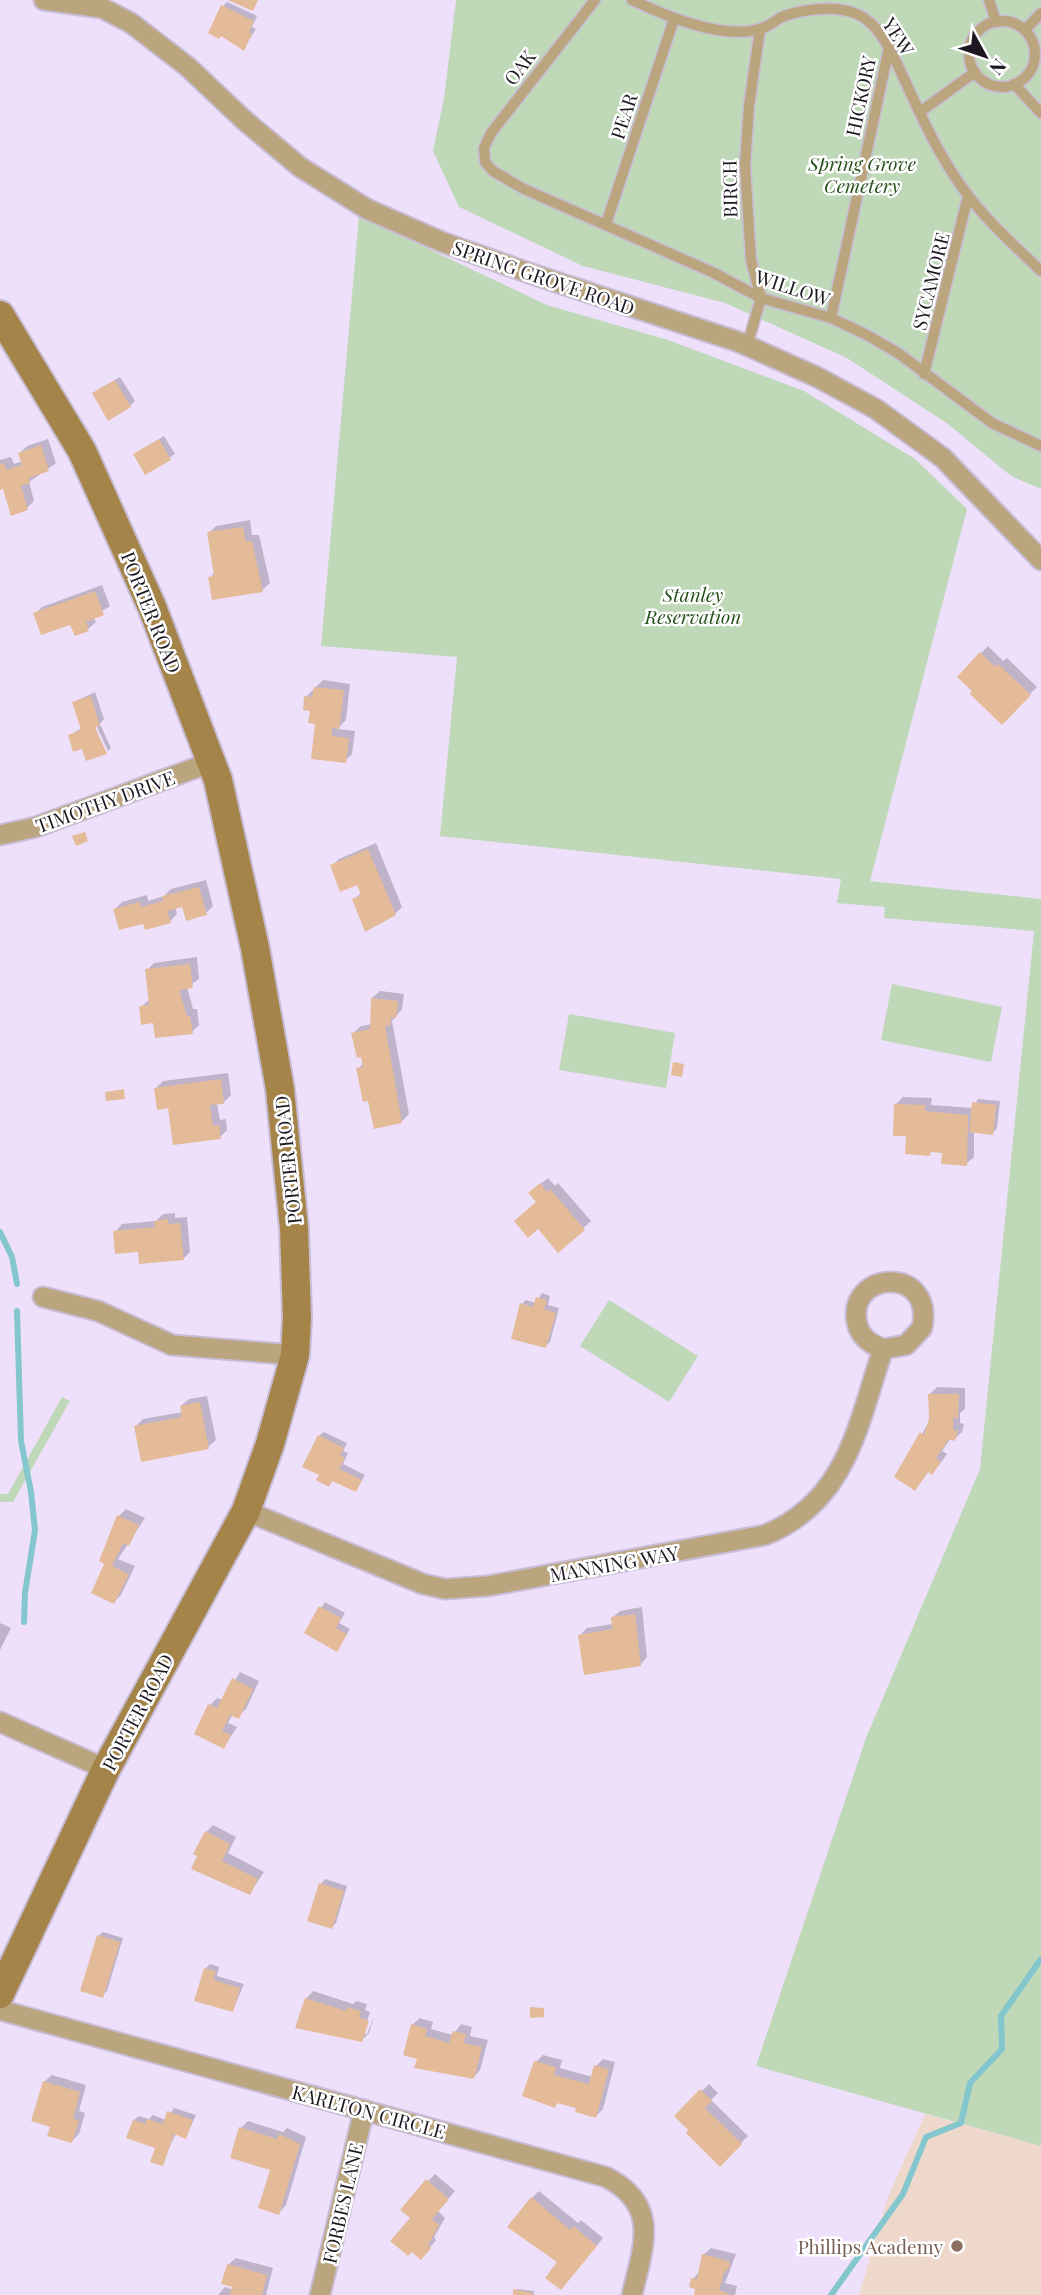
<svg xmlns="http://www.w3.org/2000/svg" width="1041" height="2295" font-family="'Playfair Display',serif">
<rect width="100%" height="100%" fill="#eee0fb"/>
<polygon fill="#eed8cb" points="925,2114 1041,2146 1041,2295 859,2295 888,2197"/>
<g fill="#bed8b8">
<polygon points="456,0 1041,0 1041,489 1011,476 948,424 847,358 725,303 583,266 459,207 433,151 444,98"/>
<polygon points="359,216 547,305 668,340 804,391 915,459 967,509 870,881 1041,899 1041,2146 756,2066 866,1738 980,1469 1034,931 884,918 885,907 837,903 841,879 440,836 457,657 321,646"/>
<polygon points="892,984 1002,1007 991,1062 881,1040"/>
<polygon points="569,1014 675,1033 666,1088 559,1070"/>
<polygon points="609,1300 698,1356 669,1402 580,1346"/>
<polygon points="62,1397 70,1401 13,1502 0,1502 0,1494 8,1494"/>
</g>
<g fill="#0003">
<polygon points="227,2 257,16 252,27 256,29 244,48 231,42 223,6"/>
<polygon points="120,377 135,401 130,406 99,389"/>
<polygon points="164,436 175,454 146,473 135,454"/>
<polygon points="48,439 56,463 29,482 34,501 27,508 4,487 0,488 0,460 11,457 14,464 23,461 20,453 27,446"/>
<polygon points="250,520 252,535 259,535 270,583 262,590 210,578 215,572 209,533 216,526"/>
<polygon points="102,585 110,606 93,617 96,622 88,629 35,614 42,607"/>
<polygon points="988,646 1003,661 1007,658 1037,687 1002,722 959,677"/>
<polygon points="323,680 350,684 346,720 337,729 355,731 352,754 345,761 317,723 306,697"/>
<polygon points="95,692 104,719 100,724 111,748 108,751 93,718 83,747 70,735 82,728 74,702"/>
<polygon points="376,843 402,907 395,914 354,900 362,892 358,883 332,866 339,859"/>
<polygon points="206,880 213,906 206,913 184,905 175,907 177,914 170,921 144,921 115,909 122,902 147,895 148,901 164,896 171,889"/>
<polygon points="197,957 199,979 187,987 193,1009 197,1009 199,1025 192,1032 154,1021 141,1007 150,999 147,970 154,963"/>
<polygon points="380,991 404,994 402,1009 392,1021 409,1114 401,1122 369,1099 358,1069 364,1062 353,1033 361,1026 372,1024 372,998"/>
<polygon points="228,1073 231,1095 224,1102 217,1103 220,1120 226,1119 227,1130 220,1137 169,1106 156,1088 163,1081"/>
<polygon points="903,1097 932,1098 931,1105 973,1108 978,1099 1000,1101 997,1128 993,1133 974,1131 974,1157 966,1164 944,1152 933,1151 929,1154 908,1135 896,1104"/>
<polygon points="548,1178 555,1186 558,1183 591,1221 559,1250 538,1201 538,1186"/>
<polygon points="175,1213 175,1218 187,1217 190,1252 183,1259 139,1250 115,1232 122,1224 156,1221 163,1214"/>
<polygon points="542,1293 550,1296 548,1305 559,1308 550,1342 545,1346 522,1304 526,1300 536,1303"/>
<polygon points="937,1387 965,1388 965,1409 960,1413 960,1423 964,1424 962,1432 954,1439 951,1438 942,1451 947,1454 939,1465 932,1472 929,1471 915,1488 922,1434 930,1419 930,1394"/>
<polygon points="207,1396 216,1440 208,1447 136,1426 143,1419 183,1412 181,1406 189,1399"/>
<polygon points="324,1432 347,1443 343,1451 348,1453 343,1464 365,1475 356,1490 334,1479 329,1485 321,1474 319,1436"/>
<polygon points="126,1509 145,1518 118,1559 135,1566 121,1595 114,1602 107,1563 119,1516"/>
<polygon points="325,1602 345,1613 339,1623 350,1629 337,1650 306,1632"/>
<polygon points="642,1607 647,1657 640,1665 580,1635 587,1628 613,1624 612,1618 620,1611"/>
<polygon points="0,1623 11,1628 0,1650"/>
<polygon points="240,1672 259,1681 246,1709 238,1716 233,1714 228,1723 237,1727 224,1747 196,1734 210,1705 217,1698 223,1700"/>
<polygon points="213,1825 236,1837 228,1853 264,1872 250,1893 215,1875 206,1832"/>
<polygon points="325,1879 347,1886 336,1923 332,1927 321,1884"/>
<polygon points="103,1932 123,1938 107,1991 102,1996 98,1936"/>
<polygon points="210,1964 219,1967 217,1976 244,1984 233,2010 205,1969"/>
<polygon points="313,1991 353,2004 356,2001 367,2004 365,2010 370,2012 363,2034 367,2034 375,2014 369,2033 362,2040 306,1999"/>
<polygon points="420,2018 433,2022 431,2029 453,2035 461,2024 472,2027 470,2036 488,2040 480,2070 473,2078 419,2057 412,2025"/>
<polygon points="543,2055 562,2060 560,2068 593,2077 596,2066 603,2059 615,2062 603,2109 596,2116 559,2102 555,2106 536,2062"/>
<polygon points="52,2075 86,2085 79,2111 85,2113 79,2134 72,2141 52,2126 44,2082"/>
<polygon points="709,2084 718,2093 711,2100 748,2136 720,2164 677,2116"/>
<polygon points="174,2108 196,2115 186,2137 176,2133 162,2164 157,2147 134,2120 139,2116 149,2119 153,2115 166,2120"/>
<polygon points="248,2121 283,2132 287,2128 306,2137 286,2205 279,2213 272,2168 241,2128"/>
<polygon points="435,2174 455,2191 438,2211 445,2218 434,2237 436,2240 428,2250 412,2250 412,2217 428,2181"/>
<polygon points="539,2191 578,2223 581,2220 603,2238 568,2281 532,2198"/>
<polygon points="711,2248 736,2254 725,2283 737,2286 735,2295 696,2295 697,2287 693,2279 700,2271 703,2255"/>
<polygon points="236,2258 273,2268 266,2295 218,2295 225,2287 233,2290 228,2265"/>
<polygon points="517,2289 534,2291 534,2295 514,2295"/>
</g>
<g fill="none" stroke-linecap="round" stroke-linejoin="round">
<g stroke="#84c6cd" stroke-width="6">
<polyline points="0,1232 12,1257 17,1284"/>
<polyline points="17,1311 21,1441 31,1492 35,1530 25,1593 24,1622"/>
<polyline points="831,2295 903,2194 926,2137 961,2123 970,2083 1002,2049 1001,2016 1041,1959"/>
</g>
</g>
<g fill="#e4bb98">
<polygon points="228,0 258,0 253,11"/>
<polygon points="221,5 254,21 249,32 252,34 244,51 221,36 219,39 208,33"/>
<polygon points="115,380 131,407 108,421 92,393"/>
<polygon points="159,439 171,460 145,475 133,454"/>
<polygon points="41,445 49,471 29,478 30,483 21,486 28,510 11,516 3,489 0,490 0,464 4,463 6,470 22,465 18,453"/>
<polygon points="243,527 246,542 252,541 263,592 212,600 208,577 214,576 207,532"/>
<polygon points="95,591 104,615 86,622 89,631 75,636 70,625 41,635 33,613"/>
<polygon points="980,652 995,667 998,664 1031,695 1002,725 970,694 972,691 957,677"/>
<polygon points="314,687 344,690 339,729 332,728 332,736 349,738 346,763 311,759 315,724 308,723 310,711 303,710 304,696 312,697"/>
<polygon points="91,696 100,726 95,727 107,754 86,761 82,749 73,752 68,735 81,730 72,702"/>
<polygon points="85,832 88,841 76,846 72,836"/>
<polygon points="368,849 396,915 365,932 352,899 361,895 357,885 340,892 330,865"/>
<polygon points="199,887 207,915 186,921 182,907 167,911 171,923 145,930 143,924 119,930 113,909 140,902 141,907 163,901 162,896"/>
<polygon points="190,964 193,988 179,990 187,1016 190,1016 193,1034 155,1038 153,1023 141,1025 139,1006 149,1005 145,969"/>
<polygon points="371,998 398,1001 396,1018 391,1017 390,1026 385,1025 402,1123 374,1129 368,1101 363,1102 356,1068 363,1067 361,1057 357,1058 351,1033 370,1029"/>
<polygon points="673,1062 684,1064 682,1077 671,1075"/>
<polygon points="221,1079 224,1104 210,1105 213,1126 219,1125 221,1139 173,1145 168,1108 157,1110 154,1088"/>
<polygon points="124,1089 125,1099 106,1101 105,1092"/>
<polygon points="972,1102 996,1105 993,1135 969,1132"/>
<polygon points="894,1104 925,1105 925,1111 968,1115 967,1166 941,1164 942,1153 930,1152 930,1156 905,1154 906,1136 893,1136"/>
<polygon points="540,1183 547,1192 550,1189 585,1230 558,1253 538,1229 528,1238 514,1221 536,1202 528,1193"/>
<polygon points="168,1219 168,1224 180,1223 184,1260 139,1264 138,1252 115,1254 113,1231 155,1227 154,1221"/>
<polygon points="536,1297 547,1300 544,1309 556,1313 546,1348 511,1339 520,1303 533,1307"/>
<polygon points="928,1394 959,1394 958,1418 953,1418 953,1430 958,1431 955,1441 949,1439 936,1458 941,1462 932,1475 928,1472 915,1491 894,1477 920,1432 924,1435 929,1419"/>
<polygon points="200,1402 209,1449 141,1462 134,1426 182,1417 180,1406"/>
<polygon points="318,1435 344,1448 340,1455 345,1458 339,1469 362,1480 356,1492 332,1481 329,1487 316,1480 319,1475 302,1467"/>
<polygon points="117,1515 139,1525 129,1546 123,1543 112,1566 129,1574 114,1604 91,1593 104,1564 99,1561"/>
<polygon points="319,1606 341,1618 336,1628 347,1634 337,1652 304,1633"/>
<polygon points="635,1614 641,1666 584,1675 578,1635 612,1629 611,1617"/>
<polygon points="232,1678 253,1689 239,1719 230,1715 222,1731 231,1735 224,1749 194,1734 208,1704 217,1708"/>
<polygon points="205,1831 230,1844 222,1861 258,1879 250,1895 191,1869 197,1856 193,1854"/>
<polygon points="319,1883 344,1891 332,1929 307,1921"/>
<polygon points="97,1935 120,1942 103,1998 80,1991"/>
<polygon points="204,1968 216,1971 213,1980 240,1988 233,2012 194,2001"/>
<polygon points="305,1998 346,2011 347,2007 361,2011 359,2017 369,2021 362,2042 295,2028"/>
<polygon points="530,2007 544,2008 544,2017 530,2018"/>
<polygon points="411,2024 427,2029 425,2036 449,2043 453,2031 466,2034 464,2043 482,2047 474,2079 414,2068 417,2059 403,2055"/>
<polygon points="534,2061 556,2067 554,2075 589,2084 594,2065 609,2069 596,2118 575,2112 576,2108 557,2103 555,2108 522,2096"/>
<polygon points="43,2081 80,2092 73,2119 79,2120 72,2143 47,2136 50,2127 31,2121"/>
<polygon points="700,2089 712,2101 705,2108 742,2144 720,2167 686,2133 688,2130 674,2116"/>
<polygon points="167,2111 193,2120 186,2139 174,2134 163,2166 150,2162 155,2148 126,2138 133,2120 145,2124 147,2119 163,2124"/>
<polygon points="239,2127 277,2139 279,2134 300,2144 279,2215 258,2208 270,2170 230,2158"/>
<polygon points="426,2179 449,2199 432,2219 439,2225 428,2245 431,2248 421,2260 412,2252 408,2256 390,2241 410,2218 400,2210"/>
<polygon points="531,2197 570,2230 573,2226 597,2246 561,2290 545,2278 557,2262 507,2227"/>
<polygon points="702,2254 729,2261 730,2267 724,2272 719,2290 731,2295 694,2295 695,2289 689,2287 691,2278 697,2279"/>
<polygon points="227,2264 267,2275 262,2295 230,2295 232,2287 221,2284"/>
<polygon points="513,2289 533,2293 533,2295 513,2295"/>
</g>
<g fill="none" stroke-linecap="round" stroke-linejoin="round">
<g stroke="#c8bcd4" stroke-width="13">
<g id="lane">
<polyline points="595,0 491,133 484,148 485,162 493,171 524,189 712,272 761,298 831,318 865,334 898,353 992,423 1041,446"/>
<path d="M632,0c34,16 90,40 128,29 9,-2 16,-10 24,-13 20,-7 53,-11 73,-2 21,9 33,35 42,54 20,43 39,88 68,126 21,28 49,53 74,77"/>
<polyline points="989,0 996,22"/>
<circle cx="1002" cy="54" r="33"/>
<polyline points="1025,30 1041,13"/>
<polyline points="1014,84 1041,113"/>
<polyline points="920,112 975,72"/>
<polyline points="606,224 674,19"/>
<polyline points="831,318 889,48"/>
<polyline points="747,346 761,298 751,260 745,165 749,106 760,29"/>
<polyline points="924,374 968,196"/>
</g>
</g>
<g stroke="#c8bcd4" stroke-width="23">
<g id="street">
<polyline points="44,0 102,8 131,23 188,67 244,120 300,167 367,209 442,242 529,273 739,342 817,377 876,409 943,458 1041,560"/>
<polyline points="0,835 36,827 209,763"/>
<polyline points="43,1297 98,1311 172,1345 295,1355"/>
<path d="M246,1511l177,73 22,5 43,-3 277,-51c82,-33 93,-111 118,-186l23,-4 16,-17c13,-64 -76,-57 -65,-5 3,14 13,21 26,26"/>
<polyline points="0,1722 106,1769"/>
<path d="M0,2010l606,167c55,28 37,70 26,118"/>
<polyline points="320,2295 364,2110"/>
</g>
</g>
<g stroke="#c8bcd4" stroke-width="32">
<polyline id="secondary" points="0,315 82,451 152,607 218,780 255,948 280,1089 294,1228 297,1318 295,1355 270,1444 246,1511 106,1769 0,1994"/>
</g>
<use href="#lane" stroke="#baa57f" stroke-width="10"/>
<use href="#street" stroke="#baa57f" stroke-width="19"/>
<use href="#secondary" stroke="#a48449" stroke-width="28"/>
</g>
<circle fill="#8d6e63" stroke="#fff" stroke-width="2.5" cx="957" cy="2246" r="7"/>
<g text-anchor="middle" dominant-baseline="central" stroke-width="5" stroke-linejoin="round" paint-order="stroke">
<g font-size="19" fill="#1c1720" stroke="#fff">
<text transform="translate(899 36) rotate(57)">YEW</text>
<text transform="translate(519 67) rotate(-53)">OAK</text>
<text transform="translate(860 96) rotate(-78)">HICKORY</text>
<text transform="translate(623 116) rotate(-72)">PEAR</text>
<text transform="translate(729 189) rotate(-91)">BIRCH</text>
<text transform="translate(544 277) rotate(19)">SPRING GROVE ROAD</text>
<text transform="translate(930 281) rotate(-76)">SYCAMORE</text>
<text transform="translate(793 287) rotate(18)">WILLOW</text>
<text transform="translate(152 612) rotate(68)">PORTER ROAD</text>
<text transform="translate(105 801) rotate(-20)">TIMOTHY DRIVE</text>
<text transform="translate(287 1160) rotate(-96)">PORTER ROAD</text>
<text transform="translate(614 1563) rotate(-10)">MANNING WAY</text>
<text transform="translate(137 1712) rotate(-62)">PORTER ROAD</text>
<text transform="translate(369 2111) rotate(15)">KARLTON CIRCLE</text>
<text transform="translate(342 2203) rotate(-77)">FORBES LANE</text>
</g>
<g font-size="19" font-style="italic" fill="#26501a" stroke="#fff">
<text x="862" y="163">Spring Grove<tspan x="862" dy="22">Cemetery</tspan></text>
<text x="693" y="594">Stanley<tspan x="693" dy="22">Reservation</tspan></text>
</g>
<g font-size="19" fill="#785e54" stroke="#fff" text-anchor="end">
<text x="943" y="2246">Phillips Academy</text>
</g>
</g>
<g transform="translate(985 56) rotate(130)" stroke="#ffffff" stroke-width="5" paint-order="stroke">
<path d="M0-5L12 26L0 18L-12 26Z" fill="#1c1720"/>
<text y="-10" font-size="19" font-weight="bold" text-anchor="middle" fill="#1c1720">N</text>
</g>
</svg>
